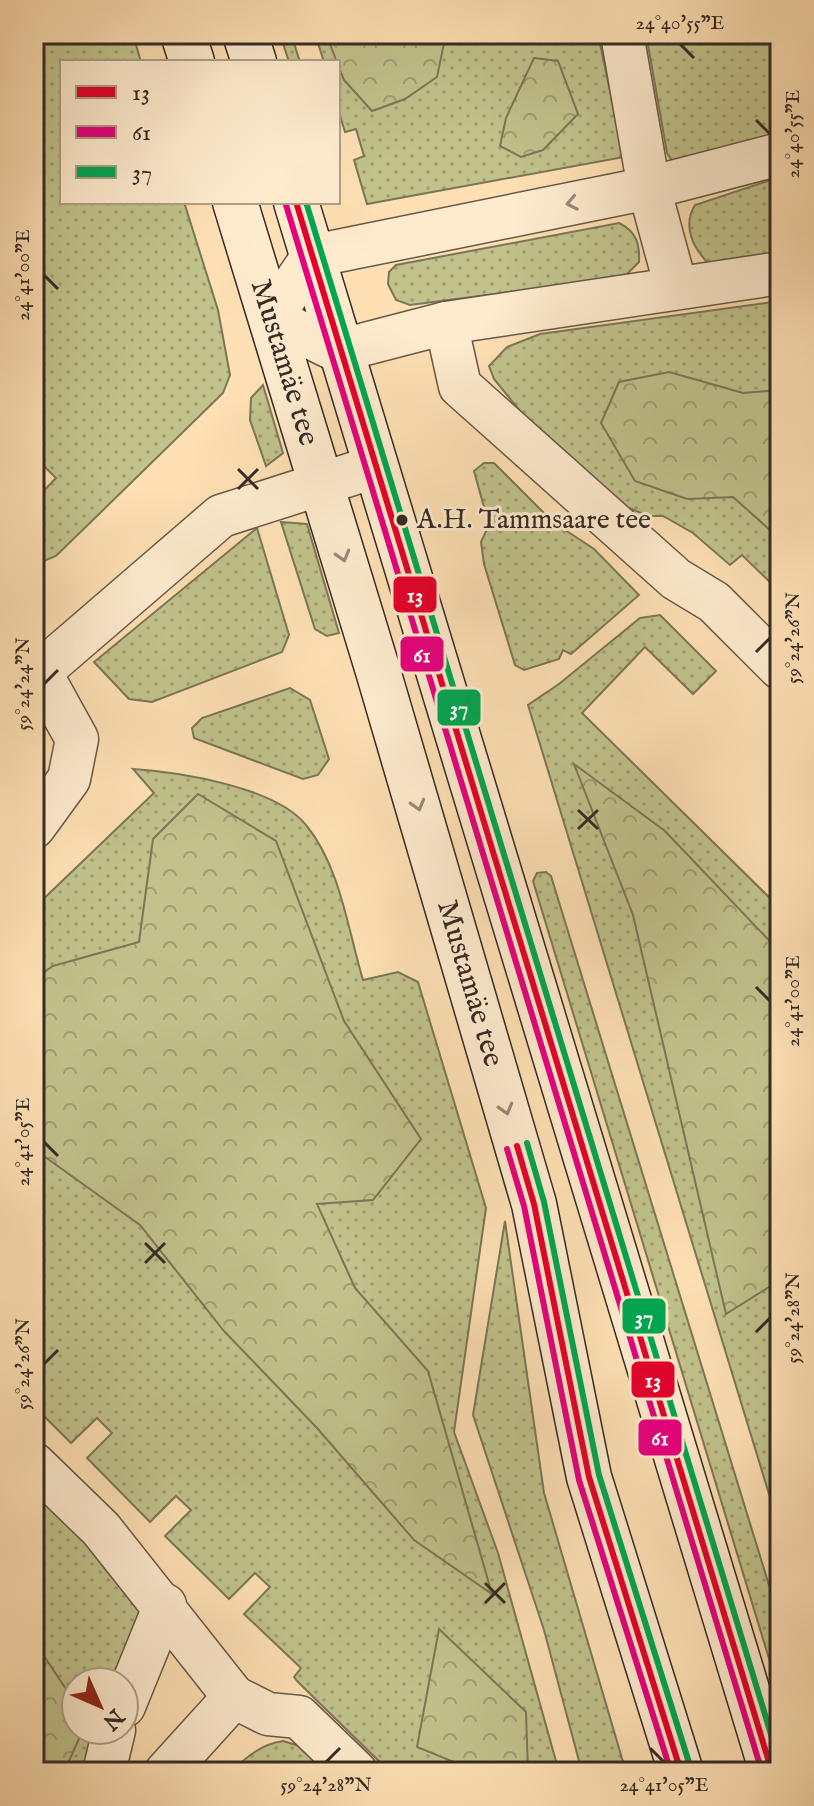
<svg xmlns="http://www.w3.org/2000/svg" width="814" height="1806" font-family="'IM FELL English',serif">
<defs>
<pattern id="green-dots" width="8" height="8" patternUnits="userSpaceOnUse" patternTransform="scale(2)"><rect width="8" height="8" fill="#c1c28c"/><path d="M2 2h.1M6 6h.1" fill="none" stroke="#9e9e72" stroke-width="1.8" stroke-linecap="round"/></pattern>
<pattern id="forest-crowns" width="20" height="18" patternUnits="userSpaceOnUse" patternTransform="scale(2)"><rect width="20" height="18" fill="#c1c28c"/><path d="M2 6a3 3 0 1 1 6 0M12 15a3 3 0 1 1 6 0" fill="none" stroke="#9e9e72"/></pattern>
</defs>
<rect width="100%" height="100%" fill="#fee0b4"/>
<filter id="stains"><feTurbulence type="fractalNoise" baseFrequency=".0025" numOctaves="4"/><feColorMatrix values="0 0 0 0 .2 0 0 0 0 .09 0 0 0 0 .02 0 0 0 .5 -.17"/></filter>
<radialGradient id="worn" r=".72"><stop offset=".6" stop-color="#630" stop-opacity="0"/><stop offset="1" stop-color="#630" stop-opacity=".3"/></radialGradient>
<g fill="url(#green-dots)" stroke="#7c7658" stroke-width="2">
<polygon points="34,34 133,34 141,62 62,62 62,202 184,202 218,310 230,375 223,393 56,556 34,565 34,501 56,478 34,456"/>
<polygon points="280,34 291,34 300,62 289,62"/>
<polygon points="315,34 598,34 624,157 367,204 354,160 364,156 356,129 345,132 338,109 338,62 324,62"/>
<polygon points="646,34 780,34 780,137 672,161 667,153"/>
<path d="M780,177v81l-71,6c-16,-16 -27,-38 -14,-59z"/>
<path d="M619,223c17,8 21,21 20,39l-15,15 -214,28 -14,-5 -8,-16 1,-12 7,-7z"/>
<polygon points="780,301 780,592 742,555 730,565 693,533 663,516 648,516 613,501 529,422 494,379 489,366 507,347 540,334"/>
<polygon points="263,385 283,453 266,466 250,420 251,398"/>
<polygon points="484,463 494,463 553,522 594,549 639,595 571,654 563,650 559,659 524,670 515,665 484,564 481,542 489,525 474,471"/>
<polygon points="281,522 307,524 339,633 327,636 315,629"/>
<polygon points="257,528 289,635 282,652 152,702 129,699 94,662"/>
<polygon points="660,615 716,671 693,694 645,647 582,713 780,908 780,1530 528,705 559,684 640,618"/>
<polygon points="290,688 310,700 329,759 318,775 303,779 194,738 192,728 202,718"/>
<path d="M133,769c46,3 143,18 173,56 34,41 42,105 57,155l35,-8 20,10 68,226 -32,224 44,121 61,219h-169l-92,-90 -4,-5 7,-9 -57,-54 26,-27 -15,-14 -26,26 -64,-63 26,-26 -15,-14 -26,26 -63,-64 25,-25 -15,-15 -26,25 -37,-37v-498l120,-115z"/>
<polygon points="546,872 551,876 780,1621 780,1695 533,881 537,873"/>
<polygon points="505,1221 544,1493 626,1772 582,1772 544,1630 473,1415"/>
<path d="M34,1489c29,29 115,97 108,140 -3,17 -14,36 -20,53h-46v48h21l-16,42h-47z"/>
<path d="M283,1741l20,6 25,25h-96c14,-16 30,-28 51,-31z"/>
</g>
<g fill="url(#forest-crowns)" stroke="#7c7658" stroke-width="2">
<polygon points="326,34 446,34 437,77 405,99 372,111 344,80"/>
<polygon points="534,58 558,61 578,114 543,150 521,157 500,146 506,118"/>
<polygon points="669,372 743,393 780,390 780,539 733,497 687,499 635,481 601,423 619,382"/>
<polygon points="574,764 665,831 780,952 780,1280 726,1314 633,915"/>
<polygon points="198,794 276,841 344,1021 421,1139 373,1200 317,1204 355,1288 428,1371 492,1594 414,1540 317,1428 224,1331 140,1225 34,1149 34,979 53,966 139,942 153,839"/>
<polygon points="439,1629 526,1712 528,1772 478,1772 417,1747"/>
<polygon points="34,1641 76,1704 76,1730 83,1730 64,1772 34,1772"/>
</g>
<g fill="none" stroke-linecap="round" stroke-linejoin="round">
<g stroke="#685849" stroke-width="45">
<g id="street">
<polyline points="622,34 649,188 676,287"/>
<polyline points="780,154 649,188 313,256 271,318 338,351 446,323 780,273"/>
<polyline points="446,323 460,386 676,579 714,602 780,668"/>
<polyline points="34,668 40,672 221,516 374,467"/>
<polyline points="34,827 69,779 77,739 40,672"/>
<polyline points="34,1464 101,1529 234,1697 166,1772"/>
<polyline points="234,1697 268,1714 299,1717 356,1772"/>
<polyline points="124,1706 165,1605"/>
<polyline points="104,1772 114,1730"/>
</g>
</g>
<g stroke="#362a25" stroke-width="47">
<g id="secondary">
<polyline points="183,34 192,62"/>
<polyline points="245,34 254,62"/>
<path id="s1" d="M235,202l143,469 156,533 55,273 92,295"/>
<path d="M296,202c158,523 318,1046 476,1570"/>
</g>
</g>
<use href="#street" stroke="#feebce" stroke-width="42"/>
<use href="#secondary" stroke="#feebce" stroke-width="44"/>
<g stroke="#feebce" stroke-width="12">
<g id="bus-1">
<polyline points="296,202 772,1772"/>
<polyline points="517,1146 534,1204 589,1477 681,1772"/>
</g>
</g>
<g stroke="#feebce" stroke-width="12">
<g id="bus-2">
<polyline points="286,205 762,1772"/>
<polyline points="507,1149 524,1206 579,1480 671,1772"/>
</g>
</g>
<g stroke="#feebce" stroke-width="12">
<g id="bus-3">
<polyline points="306,202 780,1764"/>
<polyline points="527,1143 544,1202 599,1475 691,1769"/>
</g>
</g>
<use href="#bus-1" stroke="#e4002b" stroke-width="6"/>
<use href="#bus-2" stroke="#e5007d" stroke-width="6"/>
<use href="#bus-3" stroke="#00a651" stroke-width="6"/>
</g>
<defs><path id="oneway-chevron" d="M-2-3.5L2.5 0L-2 3.5" fill="none" stroke-width="1.6" stroke-linecap="round" stroke-linejoin="round" transform="scale(2)"/></defs>
<g stroke="#9a8a7a">
<use href="#oneway-chevron" transform="translate(572 203) rotate(169)"/>
<use href="#oneway-chevron" transform="translate(343 556) rotate(74)"/>
<use href="#oneway-chevron" transform="translate(418 805) rotate(74)"/>
<use href="#oneway-chevron" transform="translate(506 1109) rotate(74)"/>
</g>
<path fill="none" stroke="#362a25" stroke-width="3" d="M680,44l14,14M756,120l14,14M44,275l14,14M238,469l20,20M238,489l20,-20M756,652l14,-14M44,684l14,-14M578,810l20,19M578,829l20,-19M756,987l14,14M44,1142l14,14M145,1243l20,20M145,1263l20,-20M756,1332l14,-14M44,1364l14,-14M485,1583l20,20M485,1603l20,-20M650,1748l14,14M326,1762l14,-14"/>
<circle fill="#362a25" stroke="#feebce" stroke-width="3" cx="402" cy="520" r="7"/>
<g text-anchor="middle" dominant-baseline="central" stroke-width="6" stroke-linejoin="round" paint-order="stroke">
<g font-size="28" fill="#362a25" stroke="#feebce" text-anchor="start">
<text x="417" y="520">A.H. Tammsaare tee</text>
</g>
<g font-size="30" fill="#362a25" stroke="#feebce">
<text stroke="none"><textPath href="#s1" startOffset="168">Mustamäe tee</textPath></text>
<text stroke="none"><textPath href="#s1" startOffset="816">Mustamäe tee</textPath></text>
</g>
</g>
<g stroke="#feebce" stroke-width="3">
<rect x="392" y="575" width="46" height="39" rx="8" fill="#e4002b"/>
<rect x="399" y="635" width="46" height="38" rx="8" fill="#e5007d"/>
<rect x="436" y="688" width="46" height="39" rx="8" fill="#00a651"/>
<rect x="621" y="1297" width="46" height="38" rx="8" fill="#00a651"/>
<rect x="630" y="1360" width="46" height="39" rx="8" fill="#e4002b"/>
<rect x="637" y="1418" width="46" height="39" rx="8" fill="#e5007d"/>
</g>
<g font-size="22" text-anchor="middle" font-weight="bold" fill="#fff">
<text x="415" y="602">13</text>
<text x="422" y="662">61</text>
<text x="459" y="715">37</text>
<text x="644" y="1324">37</text>
<text x="653" y="1387">13</text>
<text x="660" y="1445">61</text>
</g>
<rect width="814" height="1806" fill="none" stroke="#fee0b4" stroke-width="88"/>
<rect x="60" y="60" width="280" height="144" fill="#feebce" stroke="#ae9e8a" stroke-width="2"/>
<rect x="76" y="86" width="40" height="12" fill="#e4002b" stroke="#ae9e8a" stroke-width="2"/>
<text x="132" y="100" font-size="24" fill="#362a25">13</text>
<rect x="76" y="126" width="40" height="12" fill="#e5007d" stroke="#ae9e8a" stroke-width="2"/>
<text x="132" y="140" font-size="24" fill="#362a25">61</text>
<rect x="76" y="166" width="40" height="12" fill="#00a651" stroke="#ae9e8a" stroke-width="2"/>
<text x="132" y="180" font-size="24" fill="#362a25">37</text>
<g transform="translate(100 1706) rotate(135)"><circle r="38" fill="#feebce" stroke="#ae9e8a" stroke-width="2"/>
<path d="M0-6L14 30L0 20L-14 30Z" fill="#8f2418"/>
<text y="-12" font-size="22" font-weight="bold" text-anchor="middle" fill="#362a25">N</text>
</g>
<rect x="44" y="44" width="726" height="1718" fill="none" stroke="#362a25" stroke-width="3"/>
<g font-size="20" text-anchor="middle" fill="#362a25">
<text x="680" y="29">24°40'55"E</text>
<text transform="translate(792 134) rotate(-90)" y="7">24°40'55"E</text>
<text transform="translate(22 275) rotate(-90)" y="7">24°41'00"E</text>
<text transform="translate(792 638) rotate(-90)" y="7">59°24'26"N</text>
<text transform="translate(22 684) rotate(-90)" y="7">59°24'24"N</text>
<text transform="translate(792 1001) rotate(-90)" y="7">24°41'00"E</text>
<text transform="translate(22 1142) rotate(-90)" y="7">24°41'05"E</text>
<text transform="translate(792 1318) rotate(-90)" y="7">59°24'28"N</text>
<text transform="translate(22 1364) rotate(-90)" y="7">59°24'26"N</text>
<text x="326" y="1791">59°24'28"N</text>
<text x="664" y="1791">24°41'05"E</text>
</g>
<rect width="100%" height="100%" filter="url(#stains)"/>
<rect width="100%" height="100%" fill="url(#worn)"/>
</svg>
